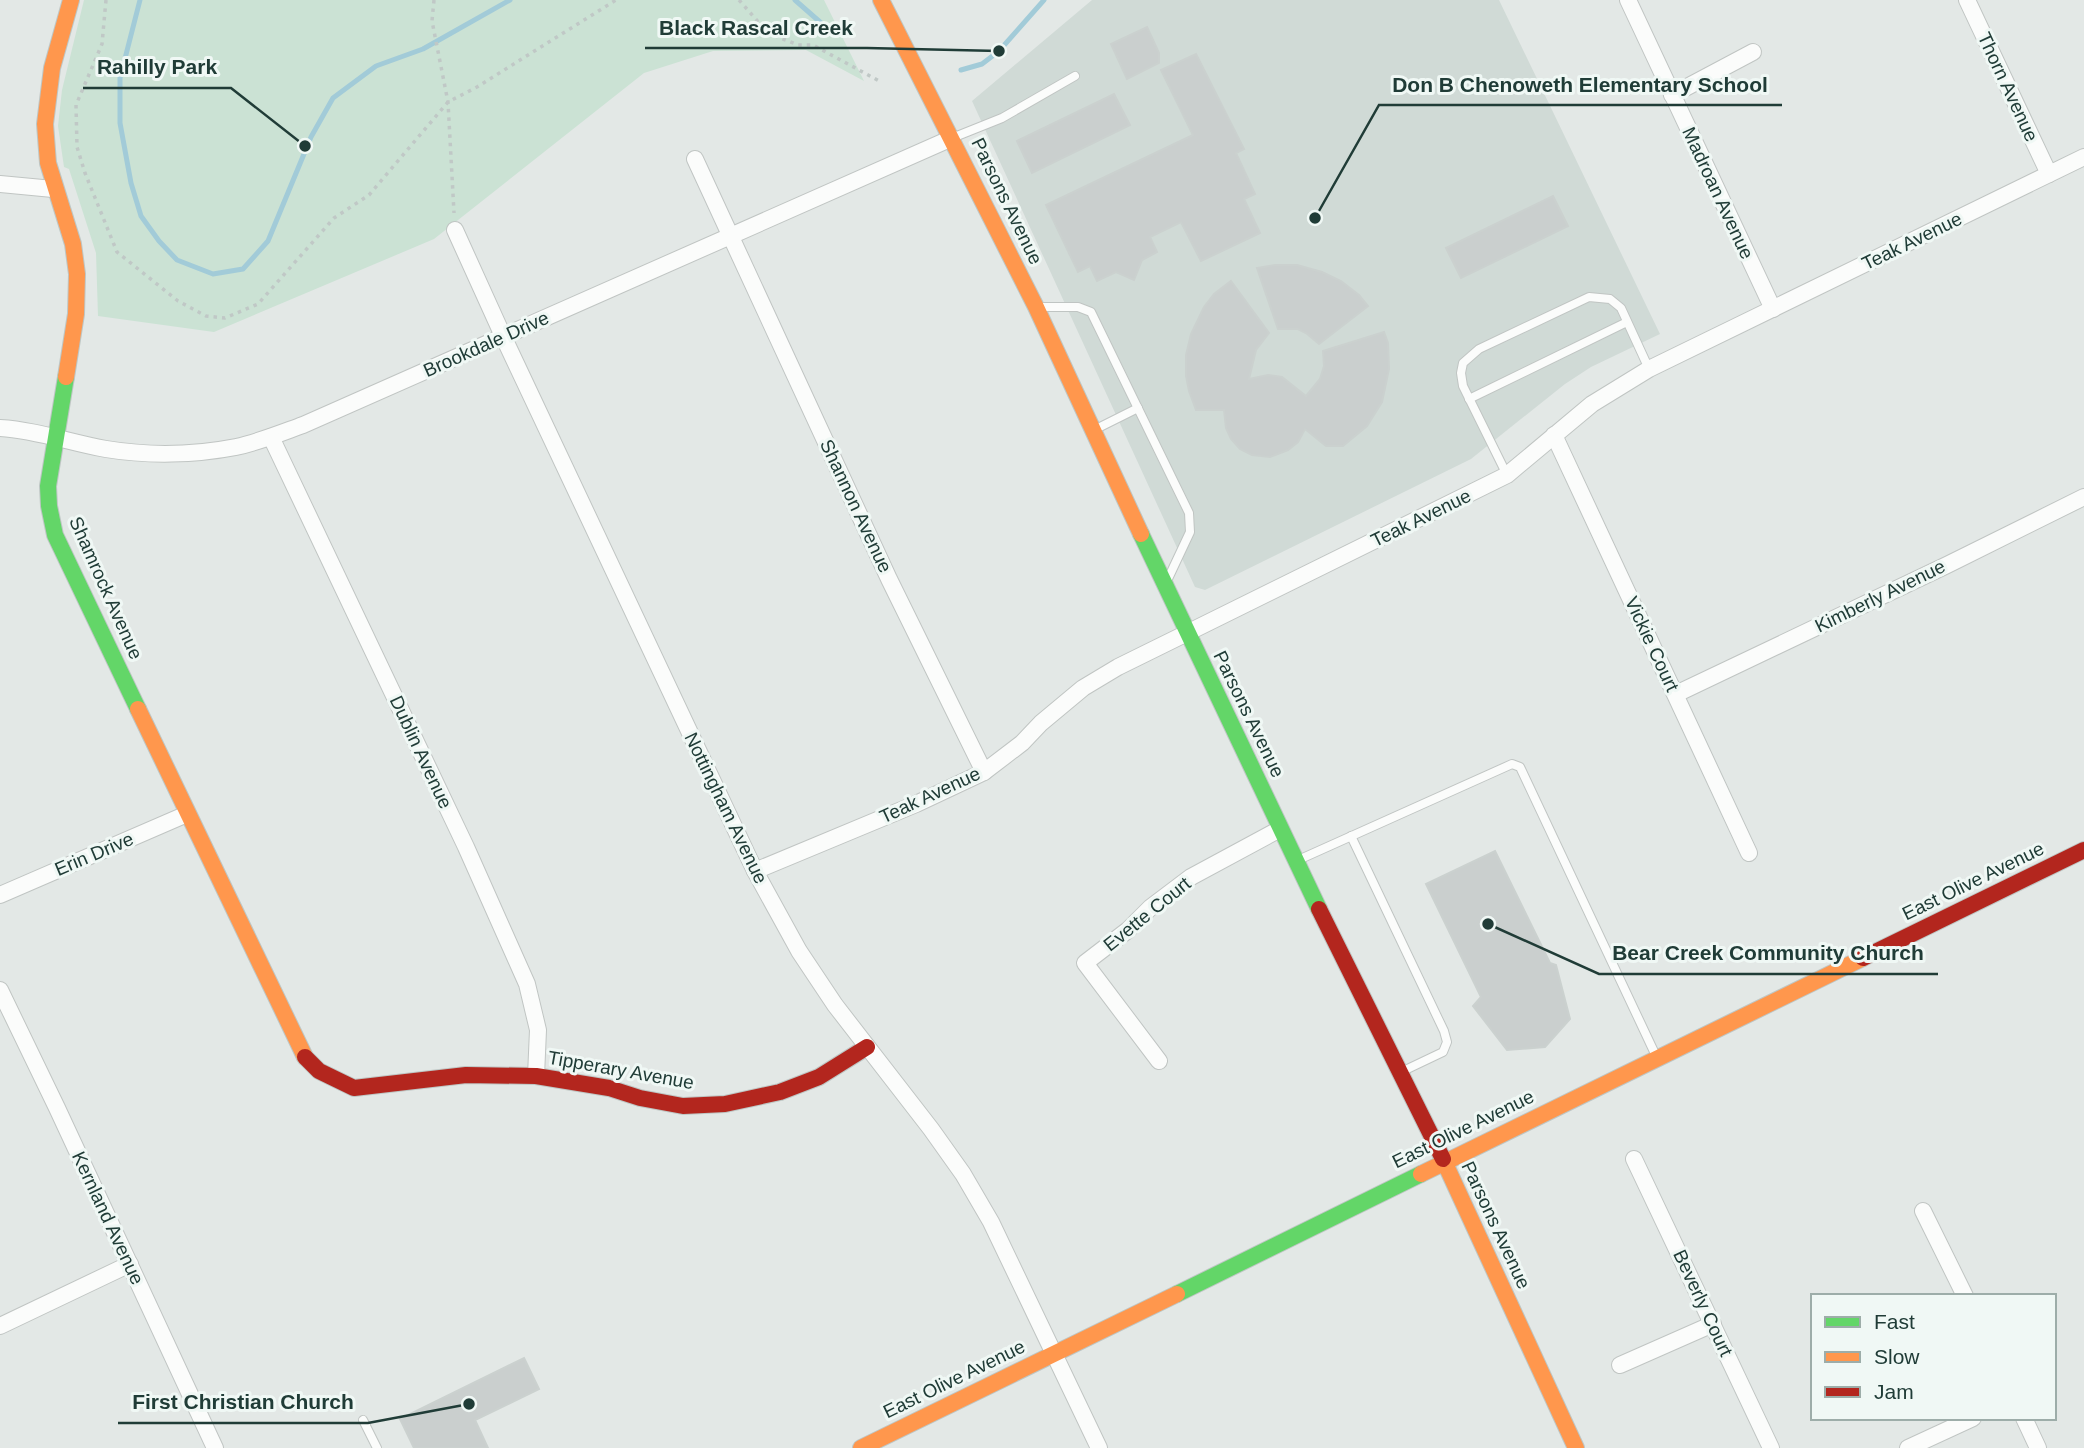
<svg xmlns="http://www.w3.org/2000/svg" width="2084" height="1448" font-family="Helvetica,sans-serif">
<rect width="100%" height="100%" fill="#e3e8e6"/>
<polygon fill="#d0dad6" points="1092,0 1499,0 1660,334 1591,367 1565,384 1471,459 1205,590 1195,587 972,101"/>
<polygon fill="#cbe2d4" points="84,0 824,0 864,81 806,50 713,51 644,73 434,239 214,332 98,316 96,253 69,169 64,167 58,126 62,90"/>
<g fill="none" stroke-linecap="round" stroke-linejoin="round">
<g stroke="#a2cbd8" stroke-width="5">
<polyline points="140,0 120,78 120,123 131,183 141,216 159,241 177,260 213,274 243,269 268,241 311,137 333,98 376,66 423,49 510,0"/>
<polyline points="795,0 828,29"/>
<polyline points="961,70 982,64 999,51 1044,0"/>
</g>
</g>
<g fill="#cacfce" stroke="#cbd1cf" stroke-width="2">
<polygon points="1147,27 1159,53 1159,63 1127,79 1111,44"/>
<polygon points="1196,54 1244,149 1236,153 1255,194 1244,199 1260,233 1201,261 1181,222 1150,237 1157,252 1142,260 1134,280 1116,272 1097,281 1090,266 1078,272 1046,205 1193,135 1161,70"/>
<polygon points="1114,94 1130,125 1032,173 1017,141"/>
<polygon points="1553,196 1568,226 1461,278 1446,248"/>
<polygon points="1275,265 1297,265 1322,272 1341,281 1359,295 1368,306 1319,344 1306,333 1298,329 1278,329 1257,268"/>
<polygon points="1231,281 1269,333 1256,350 1249,379 1268,375 1282,377 1306,396 1320,379 1324,366 1323,351 1384,332 1388,343 1389,369 1382,402 1367,426 1343,446 1326,446 1305,429 1298,442 1288,450 1270,457 1252,455 1240,449 1231,439 1226,428 1224,410 1196,410 1189,391 1186,376 1186,355 1191,334 1204,307 1214,294"/>
<polygon points="1495,851 1550,963 1556,965 1570,1019 1545,1047 1507,1050 1473,1006 1481,997 1426,884"/>
<polygon points="524,1358 539,1389 475,1420 488,1448 414,1448 400,1419"/>
</g>
<g fill="none" stroke-linecap="round" stroke-linejoin="round">
<g stroke="#c0c5c3" stroke-width="10">
<g id="lane">
<polyline points="952,138 1002,118 1075,76"/>
<polyline points="1039,307 1078,307 1091,312 1189,513 1190,532 1166,583"/>
<polyline points="1469,399 1627,322"/>
<polyline points="1096,429 1138,408"/>
<polyline points="1507,475 1463,386 1461,373 1463,363 1479,349 1589,297 1610,299 1621,308 1649,369"/>
<polyline points="1351,836 1444,1031 1447,1042 1443,1052 1401,1072"/>
<polyline points="1296,861 1512,764 1520,767 1657,1058"/>
<polyline points="363,1420 377,1448"/>
</g>
</g>
<g stroke="#c0c5c3" stroke-width="18">
<g id="street">
<polyline points="1628,0 1773,309"/>
<polyline points="1967,0 2049,174"/>
<polyline points="1672,95 1753,52"/>
<polyline points="695,159 889,579 984,772"/>
<polyline points="0,184 53,189"/>
<polyline points="455,230 503,336 755,871 799,951 835,1005 931,1129 963,1174 991,1222 1099,1448"/>
<path d="M0,428c36,2 71,15 106,21 42,7 89,6 130,-2 23,-5 45,-14 67,-22l649,-287"/>
<polyline points="1554,435 1749,853"/>
<polyline points="271,437 466,847 527,984 538,1030 536,1076"/>
<polyline points="1676,694 1947,565 2084,497"/>
<polyline points="755,871 916,804 984,772 1022,743 1041,723 1083,688 1118,667 1187,633 1507,475 1592,404 1649,369 2084,157"/>
<polyline points="0,895 187,814"/>
<polyline points="0,990 57,1108 215,1448"/>
<polyline points="1159,1061 1085,963 1128,930 1150,908 1191,877 1280,829"/>
<polyline points="1634,1159 1771,1448"/>
<polyline points="1923,1211 1965,1296"/>
<polyline points="0,1326 130,1264"/>
<polyline points="1620,1365 1713,1324"/>
<polyline points="2024,1418 2038,1448"/>
<polyline points="1908,1448 1973,1418"/>
</g>
</g>
<g stroke="#bec6c4" stroke-width="18">
<g id="fast">
<polyline points="66,377 48,486 49,506 55,535 138,709"/>
<polyline points="1141,534 1319,909"/>
<polyline points="1177,1294 1421,1174"/>
</g>
</g>
<g stroke="#bec6c4" stroke-width="18">
<g id="slow">
<polyline points="881,0 1036,307 1141,534"/>
<polyline points="66,377 76,314 77,274 73,244 48,163 45,124 52,68 71,0"/>
<polyline points="138,709 305,1057"/>
<polyline points="1443,1159 1576,1448"/>
<polyline points="1421,1174 1863,958"/>
<polyline points="861,1448 1177,1294"/>
</g>
</g>
<g stroke="#bec6c4" stroke-width="18">
<g id="jam">
<polyline points="1319,909 1443,1159"/>
<polyline points="1863,958 2084,850"/>
<polyline points="305,1057 319,1071 354,1088 466,1075 536,1076 609,1088 640,1098 683,1106 725,1104 780,1092 819,1077 867,1047"/>
</g>
</g>
<g stroke="#c0c8c6" stroke-width="3.5" stroke-dasharray="3.5 5" stroke-linecap="butt">
<polyline points="106,0 102,44 76,105 77,147 85,173 117,252 178,301 206,316 225,318 258,304 334,218 369,195 448,102 477,87 616,0"/>
<polyline points="434,0 432,21 448,102 454,213"/>
<polyline points="739,0 768,33 798,45 813,45 881,82"/>
</g>
<use href="#lane" stroke="#fbfcfb" stroke-width="8"/>
<use href="#street" stroke="#fbfcfb" stroke-width="16"/>
<use href="#fast" stroke="#63d668" stroke-width="16"/>
<use href="#slow" stroke="#ff974d" stroke-width="16"/>
<use href="#jam" stroke="#b3261e" stroke-width="16"/>
</g>
<g text-anchor="middle" dominant-baseline="central" stroke-width="6" stroke-linejoin="round" paint-order="stroke">
<g font-size="19" fill="#203c37" stroke="#f0f8f5">
<text transform="translate(2008 87) rotate(65)">Thorn Avenue</text>
<text transform="translate(1718 193) rotate(65)">Madroan Avenue</text>
<text transform="translate(1007 201) rotate(64)">Parsons Avenue</text>
<text transform="translate(1912 241) rotate(-26)">Teak Avenue</text>
<text transform="translate(486 344) rotate(-24)">Brookdale Drive</text>
<text transform="translate(856 506) rotate(65)">Shannon Avenue</text>
<text transform="translate(1421 518) rotate(-26)">Teak Avenue</text>
<text transform="translate(106 588) rotate(66)">Shamrock Avenue</text>
<text transform="translate(1880 596) rotate(-26)">Kimberly Avenue</text>
<text transform="translate(1652 644) rotate(65)">Vickie Court</text>
<text transform="translate(1249 714) rotate(64)">Parsons Avenue</text>
<text transform="translate(421 752) rotate(65)">Dublin Avenue</text>
<text transform="translate(930 795) rotate(-25)">Teak Avenue</text>
<text transform="translate(726 808) rotate(64)">Nottingham Avenue</text>
<text transform="translate(94 854) rotate(-23)">Erin Drive</text>
<text transform="translate(1973 881) rotate(-26)">East Olive Avenue</text>
<text transform="translate(1147 914) rotate(-39)">Evette Court</text>
<text transform="translate(621 1070) rotate(10)">Tipperary Avenue</text>
<text transform="translate(1463 1129) rotate(-26)">East Olive Avenue</text>
<text transform="translate(108 1218) rotate(65)">Kernland Avenue</text>
<text transform="translate(1496 1225) rotate(65)">Parsons Avenue</text>
<text transform="translate(1703 1303) rotate(65)">Beverly Court</text>
<text transform="translate(954 1379) rotate(-26)">East Olive Avenue</text>
</g>
</g>
<path fill="none" stroke="#203c37" stroke-width="2.5" d="M999 51L867 48H645M305 146L231 88H83M1315 218L1379 105H1782M1488 924L1599 974H1938M469 1404L368 1423H118"/>
<g fill="#203c37" stroke="#f0f8f5" stroke-width="2.5">
<circle cx="999" cy="51" r="7"/>
<circle cx="305" cy="146" r="7"/>
<circle cx="1315" cy="218" r="7"/>
<circle cx="1488" cy="924" r="7"/>
<circle cx="469" cy="1404" r="7"/>
</g>
<g font-size="21" text-anchor="middle" font-weight="bold" fill="#203c37" stroke="#f0f8f5" stroke-width="6" stroke-linejoin="round" paint-order="stroke">
<text x="756" y="35">Black Rascal Creek</text>
<text x="157" y="74">Rahilly Park</text>
<text x="1580" y="92">Don B Chenoweth Elementary School</text>
<text x="1768" y="960">Bear Creek Community Church</text>
<text x="243" y="1409">First Christian Church</text>
</g>
<rect x="1811" y="1294" width="245" height="126" fill="#f0f8f5" stroke="#9dada9" stroke-width="2"/>
<rect x="1825" y="1317" width="35" height="10" fill="#63d668" stroke="#9dada9" stroke-width="2"/>
<text x="1874" y="1329" font-size="21" fill="#203c37">Fast</text>
<rect x="1825" y="1352" width="35" height="10" fill="#ff974d" stroke="#9dada9" stroke-width="2"/>
<text x="1874" y="1364" font-size="21" fill="#203c37">Slow</text>
<rect x="1825" y="1387" width="35" height="10" fill="#b3261e" stroke="#9dada9" stroke-width="2"/>
<text x="1874" y="1399" font-size="21" fill="#203c37">Jam</text>
</svg>
